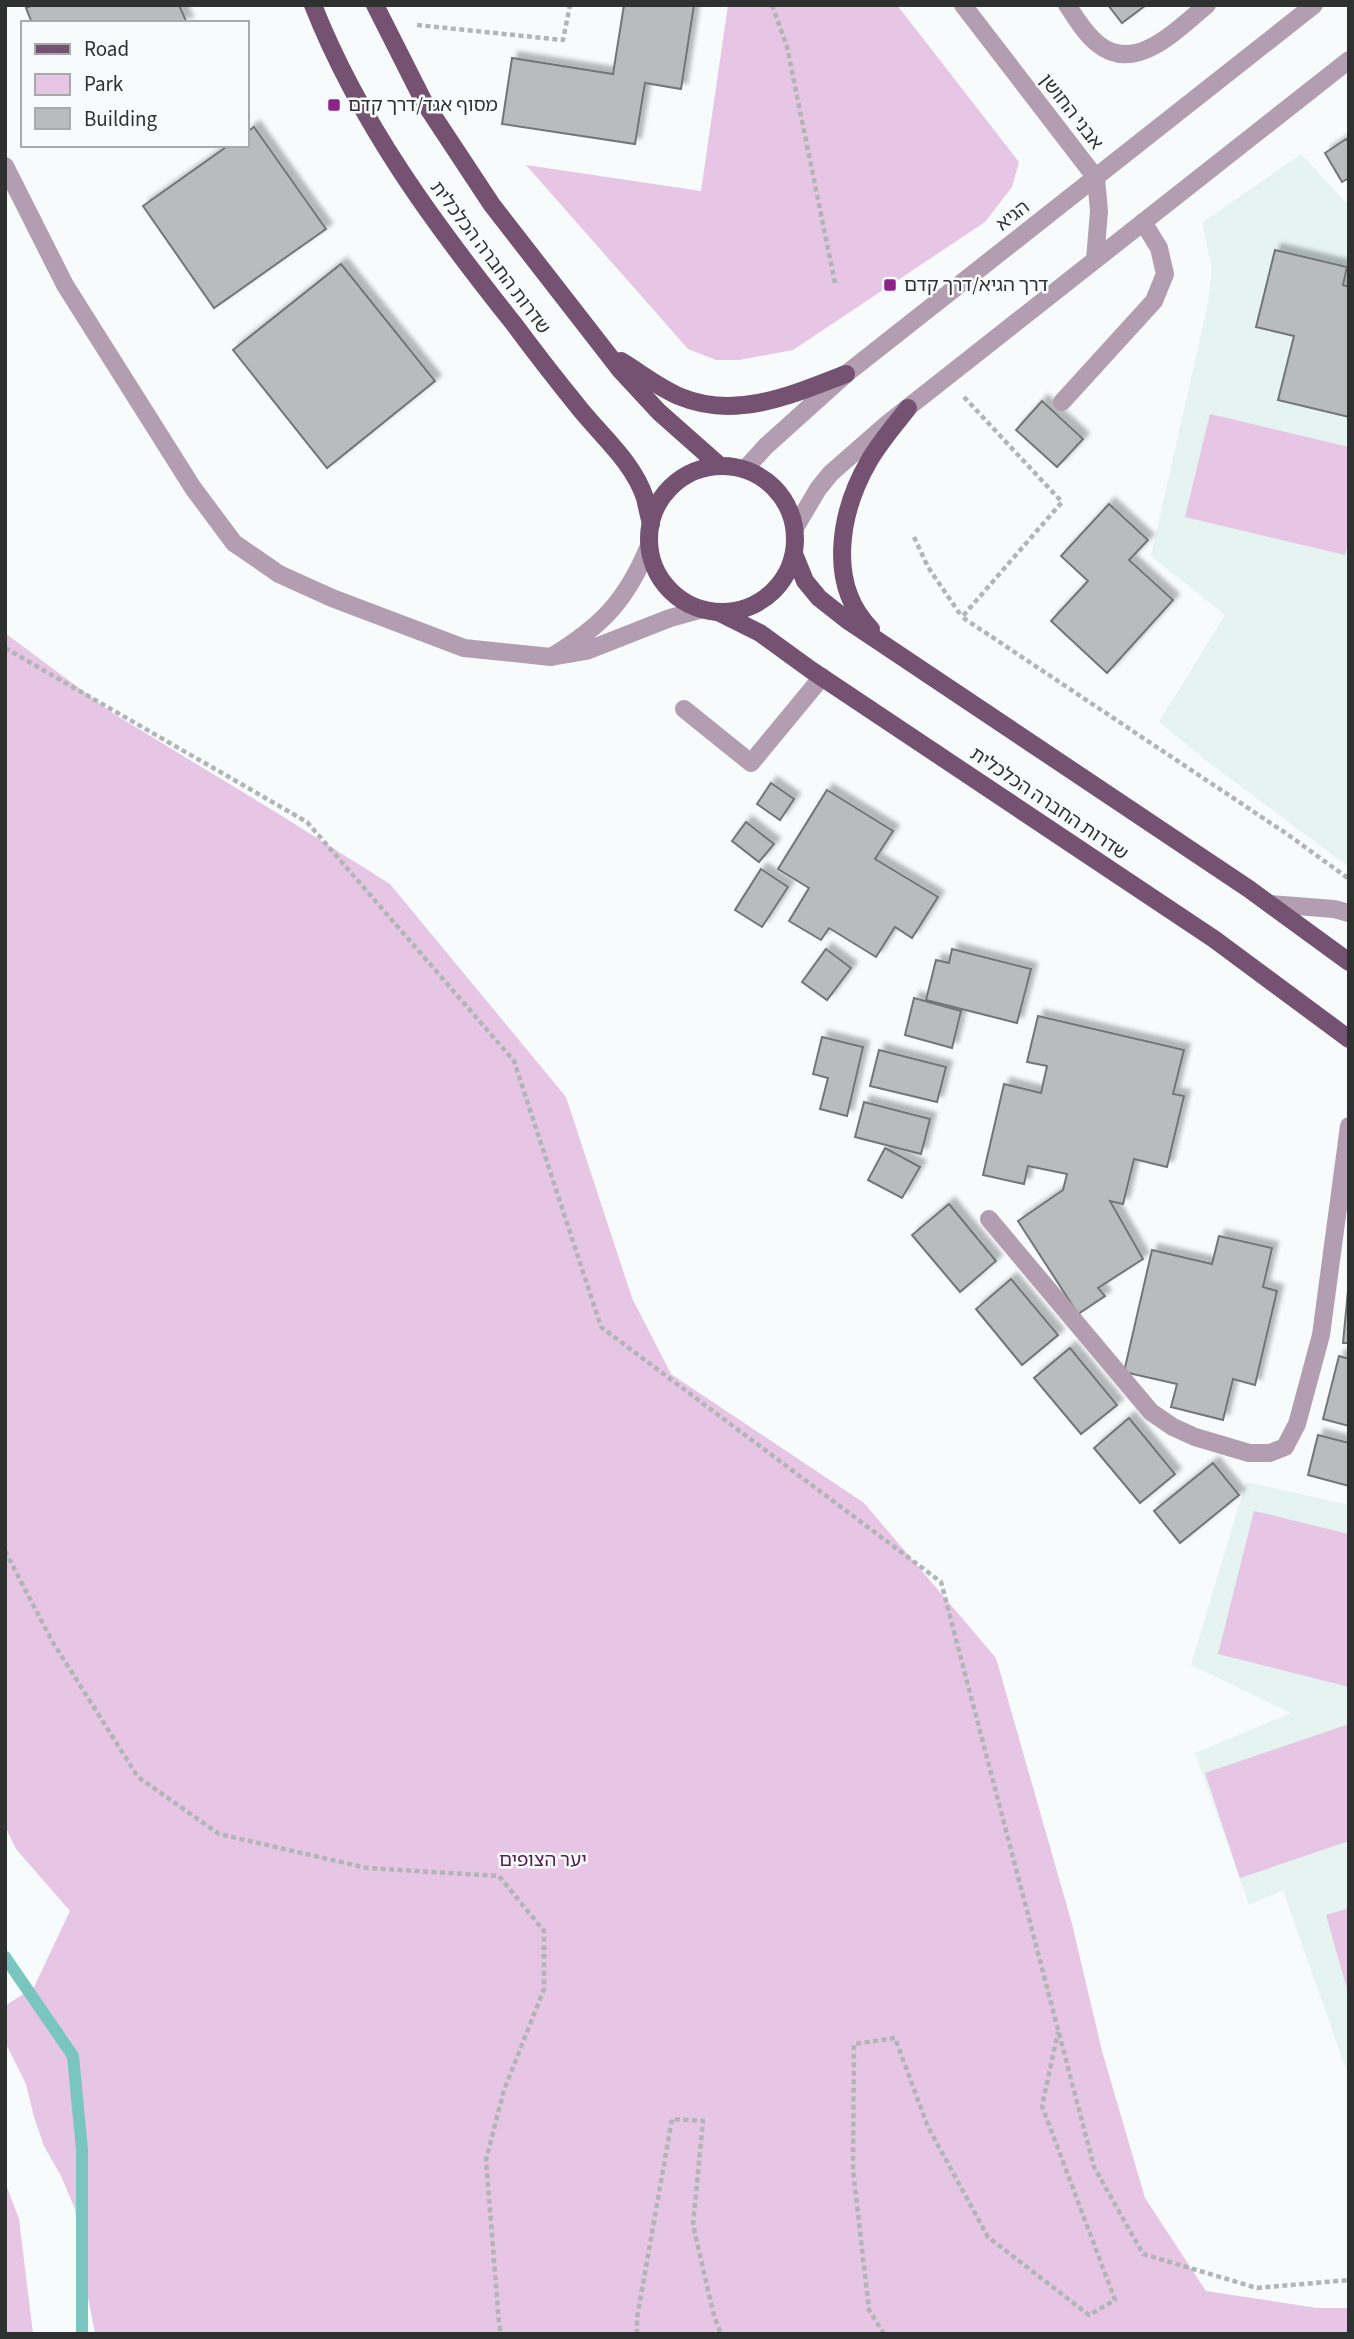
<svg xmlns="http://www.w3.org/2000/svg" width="1354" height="2339" font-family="'Source Sans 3','Noto Sans Hebrew',sans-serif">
<defs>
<filter id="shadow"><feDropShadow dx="6" dy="-6" stdDeviation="2" flood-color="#0004"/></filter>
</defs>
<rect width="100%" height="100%" fill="#f7fbfb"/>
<g fill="#e5f3f1">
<polygon points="1301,154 1349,206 1349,867 1208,762 1159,722 1225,615 1151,556 1207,308 1212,269 1202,223"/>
<polygon points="1246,1482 1349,1505 1349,2078 1283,1890 1249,1905 1195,1753 1291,1713 1191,1665"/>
</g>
<g fill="#e6c6e4">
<polygon points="728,5 897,5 1019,162 1012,187 985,222 793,350 739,360 716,360 688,349 526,165 701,191"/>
<polygon points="1210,414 1349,447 1349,539 1345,555 1185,517"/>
<polygon points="5,633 114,714 274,811 390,884 566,1097 632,1298 671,1374 864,1503 996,1658 1072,1924 1102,2051 1145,2198 1206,2291 1317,2308 1349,2308 1349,2334 95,2334 84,2276 75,2209 61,2176 44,2146 34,2117 26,2084 7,2046 5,2006 34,1987 70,1911 16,1849 5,1826"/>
<polygon points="1254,1511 1349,1534 1349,1687 1218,1654"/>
<polygon points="1349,1724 1349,1841 1240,1878 1205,1773"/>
<polygon points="1349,1908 1349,1996 1326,1915"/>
<polygon points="5,2182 19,2219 33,2334 5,2334"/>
</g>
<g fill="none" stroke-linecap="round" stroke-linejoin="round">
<polyline stroke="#78c6bf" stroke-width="12" points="5,1957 73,2056 82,2150 82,2334"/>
</g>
<g fill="#b8bcbc" stroke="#737676" stroke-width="2" filter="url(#shadow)">
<polygon points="33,5 179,5 187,23 32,23 26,8"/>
<polygon points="624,5 694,5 681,89 645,83 635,144 502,124 512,58 613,74"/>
<polygon points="1108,5 1146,5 1122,23"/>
<polygon points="254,127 326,229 214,308 143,206 229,145 247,145 247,132"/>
<polygon points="1346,139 1349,143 1349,178 1342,182 1325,153"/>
<polygon points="1275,250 1347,267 1343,285 1349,287 1349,417 1278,400 1294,336 1256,327"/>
<polygon points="341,264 435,381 327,468 233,350"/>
<polygon points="1042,401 1083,439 1057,467 1016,430"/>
<polygon points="1109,504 1148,540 1129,560 1173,600 1107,673 1051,621 1088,581 1061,556"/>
<polygon points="771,783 794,799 780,820 757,804"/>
<polygon points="827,790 893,831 875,859 938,897 912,938 895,927 876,957 829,928 821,940 789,921 809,888 778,869"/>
<polygon points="746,822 774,844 759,862 732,841"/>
<polygon points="761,869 788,887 762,927 735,910"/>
<polygon points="826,949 851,968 827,1000 802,982"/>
<polygon points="952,949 1031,969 1017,1023 926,1000 936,960 949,963"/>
<polygon points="914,998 961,1011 952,1048 905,1035"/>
<polygon points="1038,1016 1184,1050 1173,1094 1184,1096 1167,1167 1134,1159 1123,1204 1110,1201 1143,1259 1098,1288 1105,1296 1078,1314 1018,1221 1063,1190 1067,1174 1028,1166 1024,1184 983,1175 1004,1084 1041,1093 1047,1066 1027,1062"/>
<polygon points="822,1037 863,1047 847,1116 820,1109 828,1078 813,1074"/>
<polygon points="879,1050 946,1067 937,1102 870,1086"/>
<polygon points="864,1102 930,1119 921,1154 855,1137"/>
<polygon points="885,1148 920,1167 902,1198 868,1180"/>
<polygon points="949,1204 996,1261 960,1292 912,1235"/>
<polygon points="1219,1236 1272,1248 1263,1287 1277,1291 1255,1385 1233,1379 1223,1420 1171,1407 1177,1384 1124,1372 1152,1250 1212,1264"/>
<polygon points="1011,1279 1058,1335 1022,1365 976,1309"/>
<polygon points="1349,1280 1349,1343 1343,1343"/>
<polygon points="1070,1348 1117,1405 1081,1434 1034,1378"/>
<polygon points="1339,1356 1349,1359 1349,1426 1323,1419"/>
<polygon points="1129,1418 1175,1474 1140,1503 1094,1448"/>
<polygon points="1318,1435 1349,1443 1349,1486 1308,1475"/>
<polygon points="1213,1463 1239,1495 1180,1543 1154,1511"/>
</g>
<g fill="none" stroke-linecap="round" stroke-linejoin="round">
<g stroke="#b2b5b5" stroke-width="4.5" stroke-dasharray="5 3.5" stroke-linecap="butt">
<polyline points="772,5 787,47 835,283"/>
<polyline points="417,25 563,40 570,5"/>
<polyline points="964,397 1062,502 962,617 1287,834 1349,879"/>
<polyline points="914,537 928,567 962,617"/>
<polyline points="5,648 307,822 514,1061 601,1327 941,1582 1094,2167 1143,2254 1257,2288 1349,2280"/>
<polyline points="5,1551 52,1641 138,1777 219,1834 367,1868 499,1876 544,1931 544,1989 504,2090 486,2160 499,2323 501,2334"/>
<polyline points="637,2334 637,2318 672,2119 703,2121 693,2225 714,2316 721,2334"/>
<polyline points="884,2334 869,2310 853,2170 854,2044 895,2038 928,2127 988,2237 1089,2315 1115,2300 1042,2106 1058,2032"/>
</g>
<g stroke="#b29eb0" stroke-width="18">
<polyline points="963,5 1096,178 1099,211 1095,260"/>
<path d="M1067,5c9,13 18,29 31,39 38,31 80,-16 109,-39"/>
<polyline points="5,166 65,285 193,488 234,543 279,574 332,598 464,648 551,657"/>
<polyline points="1062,402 1154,301 1165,274 1159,248 1143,222"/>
<polyline points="745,469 766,446 846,374 1314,5"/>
<polyline points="795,528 818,489 831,473 887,424 1349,60"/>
<path d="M649,546c-23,55 -47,80 -98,111l35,-6 84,-33 29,-8"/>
<polyline points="684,709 751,763 822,677"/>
<polyline points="1270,904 1334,909 1349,913"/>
<polyline points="989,1219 1151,1412 1173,1427 1195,1437 1249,1453 1270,1453 1285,1447 1297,1424 1321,1335 1349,1126"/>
</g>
<g stroke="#755272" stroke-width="18">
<path d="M313,5c47,119 122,220 201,319 20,27 41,54 62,80 23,30 57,57 69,94 2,9 4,18 6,26"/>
<polyline points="375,5 424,102 492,205 621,371 659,412 720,466"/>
<path d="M621,361c20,12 38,27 60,36 56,23 113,-3 165,-23"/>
<circle cx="722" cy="539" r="73"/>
<polyline points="794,554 805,581 819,598 847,620 1249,889 1349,962"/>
<polyline points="720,613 760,633 811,670 1214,939 1349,1039"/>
<path d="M871,629c-45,-45 -31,-118 -2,-168 11,-19 26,-36 39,-53"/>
</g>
</g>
<g fill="#8b2389" stroke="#f7fbfb" stroke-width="2.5">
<rect x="327" y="98" width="14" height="14" rx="3.5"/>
<rect x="883" y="278" width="14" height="14" rx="3.5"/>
</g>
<g text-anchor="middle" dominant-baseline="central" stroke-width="5" stroke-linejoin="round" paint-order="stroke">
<g font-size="19" fill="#2f3030" stroke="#f7fbfb" text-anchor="start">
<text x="348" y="105">מסוף אגד/דרך קדם</text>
<text x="904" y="285">דרך הגיא/דרך קדם</text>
</g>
<g font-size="19" fill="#2f3030" stroke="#f7fbfb">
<text transform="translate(1071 112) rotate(52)">אבני החושן</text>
<text transform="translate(1013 216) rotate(-38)">הגיא</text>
<text transform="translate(490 258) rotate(53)">שדרות החברה הכלכלית</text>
<text transform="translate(1049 804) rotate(34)">שדרות החברה הכלכלית</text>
</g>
<g font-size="19" fill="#562054" stroke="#f7fbfb">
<text x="543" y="1860">יער הצופים</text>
</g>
</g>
<rect width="1354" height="2339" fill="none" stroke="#2f3030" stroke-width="14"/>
<rect x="21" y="21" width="228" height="126" fill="#f7fbfb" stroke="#a7aaaa" stroke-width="2"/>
<rect x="35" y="44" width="35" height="10" fill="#755272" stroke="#a7aaaa" stroke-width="2"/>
<text x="84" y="56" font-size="21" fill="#2f3030">Road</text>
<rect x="35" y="74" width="35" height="21" fill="#e6c6e4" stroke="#a7aaaa" stroke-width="2"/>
<text x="84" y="91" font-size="21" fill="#2f3030">Park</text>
<rect x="35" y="108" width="35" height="21" fill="#b8bcbc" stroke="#a7aaaa" stroke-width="2"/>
<text x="84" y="126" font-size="21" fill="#2f3030">Building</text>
</svg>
